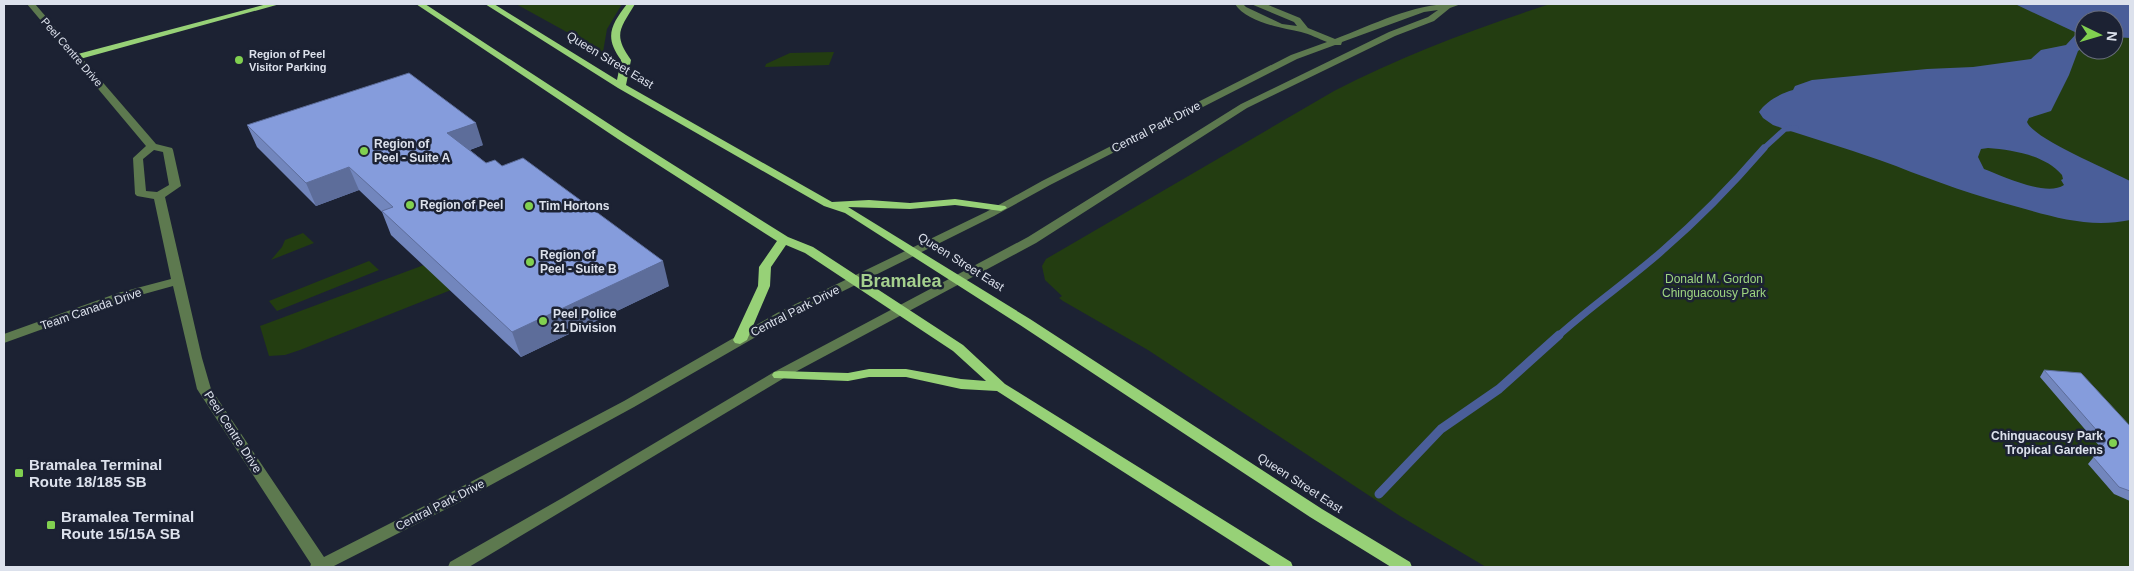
<svg xmlns="http://www.w3.org/2000/svg" width="2134" height="571" font-family="Arial,sans-serif">
<rect width="100%" height="100%" fill="#1c2233"/>
<g fill="#233d11" fill-rule="evenodd">
<polygon points="516,4 622,4 607,29 603,52"/>
<path d="M1550,4h580v563h-644l-86,-51 -252,-166 -85,-49 -4,-3 3,-2 -17,-16 -3,-14 4,-7 288,-168c70,-36 142,-63 216,-87zM2084,20h30v30h-30z"/>
<polygon points="834,52 829,65 765,67 766,64 790,53"/>
<polygon points="303,233 314,243 271,260 282,247 285,240"/>
<polygon points="369,261 379,270 277,311 269,301"/>
<polygon points="424,265 451,290 300,350 285,355 269,356 260,326"/>
</g>
<path fill="#4a5e99" fill-rule="evenodd" d="M2015,4h115v34l-16,-1v-17h-30v27l-6,4 -9,24 -18,36 -22,7 -2,4c7,17 83,48 103,59v39c-39,8 -74,-2 -112,-13 -41,-11 -82,-25 -122,-41 -40,-15 -82,-27 -123,-41l-10,-7 -4,-6c6,-10 22,-19 34,-22l2,-4 17,-6 115,-11 46,-2 58,-8 10,-9 25,-5 11,-12zM1988,148c25,2 57,7 74,27l1,4 -2,1 3,5c-18,12 -61,-9 -80,-16l-6,-12 3,-8z"/>
<g fill="none" stroke-linecap="round" stroke-linejoin="round">
<polyline stroke="#4a5e99" stroke-width="5.5" points="1763,149 1785,129 1796,128"/>
<path stroke="#4a5e99" stroke-width="7" d="M1558,336c33,-30 70,-55 104,-85 37,-32 70,-66 102,-103"/>
<polyline stroke="#4a5e99" stroke-width="9" points="1379,494 1441,429 1499,389 1559,335"/>
<path fill="#5d794f" fill-rule="evenodd" d="M27,4h8l121,140 16,4 1,2 8,36 -16,11 37,161 9,31 113,168 120,-61 180,-95 153,-88 209,-101 56,-31 249,-126 36,-13c-8,-3 -17,-8 -26,-10 -19,-4 -55,-10 -66,-28h8l3,3 36,17 15,2 -3,-4 -43,-18h15l34,14 8,10 27,11c40,-15 83,-38 126,-35l-11,4 -16,13 -39,15 -148,72 -211,135 -252,135 -315,189h-21l2,-5 114,-65 210,-125 254,-135 213,-133 148,-72 39,-15 10,-7 -14,2 -82,30 -1,3h-6l-38,14 -247,126 -56,31 -207,103 -153,88 -178,97 -124,63h-22l1,-3 -114,-175 -24,-103 -47,13 -122,44v-9l114,-41 53,-14 -17,-80 -17,-3 -2,-2 -2,-36 13,-12zM154,150l9,2 6,33 -12,7 -11,-1 -3,-32z"/>
<g fill="#97d177" fill-rule="evenodd">
<polygon points="267,4 280,4 80,59 74,59 72,57 74,55"/>
<polygon points="416,4 425,4 626,135 788,237 813,247 963,345 1005,384 1291,562 1293,567 1272,567 997,391 961,389 906,377 869,377 848,381 774,378 772,375 774,372 779,371 848,373 869,369 906,369 961,379 986,381 953,351 805,253 786,245 771,267 770,286 747,340 740,344 735,343 733,340 758,286 759,267 777,241 618,139"/>
<path d="M485,4h9l123,76 4,-20c-17,-23 -10,-35 6,-56h8c-14,24 -23,30 -4,56l-5,25 206,117 37,-2 41,3 45,-4 50,7 2,2 -6,3 -46,-6 -45,4 -62,-2 182,112 292,190 88,53 2,5h-21l-81,-50 -290,-192 -175,-112 -21,-7 -206,-118z"/>
</g>
</g>
<g fill="#7286bd">
<polygon points="247,125 483,145 470,150 486,163 502,166 669,286 521,357 391,235 382,212 359,190 316,206 257,147"/>
<polygon points="2044,370 2130,426 2130,501 2114,494 2088,464 2101,448 2040,377"/>
</g>
<g fill="#5d6d9a">
<polygon points="476,123 483,145 455,155 447,133"/>
<polygon points="349,167 359,190 316,206 306,183"/>
<polygon points="663,261 669,286 521,357 512,332"/>
</g>
<g fill="#859cdc" stroke="#5d6d9a">
<polygon points="409,73 476,123 447,133 486,163 495,160 502,166 523,158 663,261 512,332 382,211 393,207 349,167 306,183 247,125"/>
<polygon points="2044,370 2081,373 2130,426 2130,491 2119,487 2093,457 2106,441"/>
</g>
<g fill="#81d050" stroke="#1c2233" stroke-width="2">
<circle cx="239" cy="60" r="5"/>
<circle cx="364" cy="151" r="5"/>
<circle cx="410" cy="205" r="5"/>
<circle cx="529" cy="206" r="5"/>
<circle cx="530" cy="262" r="5"/>
<circle cx="543" cy="321" r="5"/>
<circle cx="2113" cy="443" r="5"/>
<rect x="14" y="468" width="10" height="10" rx="2.5"/>
<rect x="46" y="520" width="10" height="10" rx="2.5"/>
</g>
<g text-anchor="middle" dominant-baseline="central" stroke-width="5" stroke-linejoin="round" paint-order="stroke">
<g font-size="11" fill="#dce1ec" stroke="#1c2233">
<text transform="translate(72 52) rotate(49)">Peel Centre Drive</text>
</g>
<g font-size="11" font-weight="bold" fill="#dce1ec" stroke="#1c2233" text-anchor="start">
<text x="249" y="54">Region of Peel<tspan x="249" dy="13">Visitor Parking</tspan></text>
</g>
<g font-size="12" fill="#dce1ec" stroke="#1c2233">
<text transform="translate(610 60) rotate(31)">Queen Street East</text>
<text transform="translate(1156 127) rotate(-27)">Central Park Drive</text>
<text transform="translate(961 262) rotate(32)">Queen Street East</text>
<text transform="translate(91 309) rotate(-19)">Team Canada Drive</text>
<text transform="translate(795 311) rotate(-27)">Central Park Drive</text>
<text transform="translate(233 432) rotate(57)">Peel Centre Drive</text>
<text transform="translate(1300 483) rotate(33)">Queen Street East</text>
<text transform="translate(440 505) rotate(-27)">Central Park Drive</text>
</g>
<g font-size="12" font-weight="bold" fill="#dce1ec" stroke="#1c2233" text-anchor="start">
<text x="374" y="144">Region of<tspan x="374" dy="14">Peel - Suite A</tspan></text>
<text x="420" y="205">Region of Peel</text>
<text x="539" y="206">Tim Hortons</text>
<text x="540" y="255">Region of<tspan x="540" dy="14">Peel - Suite B</tspan></text>
<text x="553" y="314">Peel Police<tspan x="553" dy="14">21 Division</tspan></text>
<text x="2103" y="436" text-anchor="end">Chinguacousy Park<tspan x="2103" dy="14">Tropical Gardens</tspan></text>
</g>
<g font-size="12" fill="#9ed580" stroke="#1c2233">
<text x="1714" y="279">Donald M. Gordon<tspan x="1714" dy="14">Chinguacousy Park</tspan></text>
</g>
<g font-size="15" font-weight="bold" fill="#dce1ec" stroke="#1c2233" text-anchor="start">
<text x="29" y="464">Bramalea Terminal<tspan x="29" dy="17">Route 18/185 SB</tspan></text>
<text x="61" y="516">Bramalea Terminal<tspan x="61" dy="17">Route 15/15A SB</tspan></text>
</g>
<g font-size="18" font-weight="bold" fill="#a5d08e" stroke="#1c2233">
<text x="901" y="281">Bramalea</text>
</g>
</g>
<rect width="2134" height="571" fill="none" stroke="#dce1ec" stroke-width="10"/>
<g transform="translate(2099 35) rotate(95)"><circle r="24" fill="#1c2233" stroke="#696e7d"/>
<path d="M0-4L9 19L0 12L-9 19Z" fill="#81d050"/>
<text y="-8" font-size="14" font-weight="bold" text-anchor="middle" fill="#dce1ec">N</text>
</g>
</svg>
